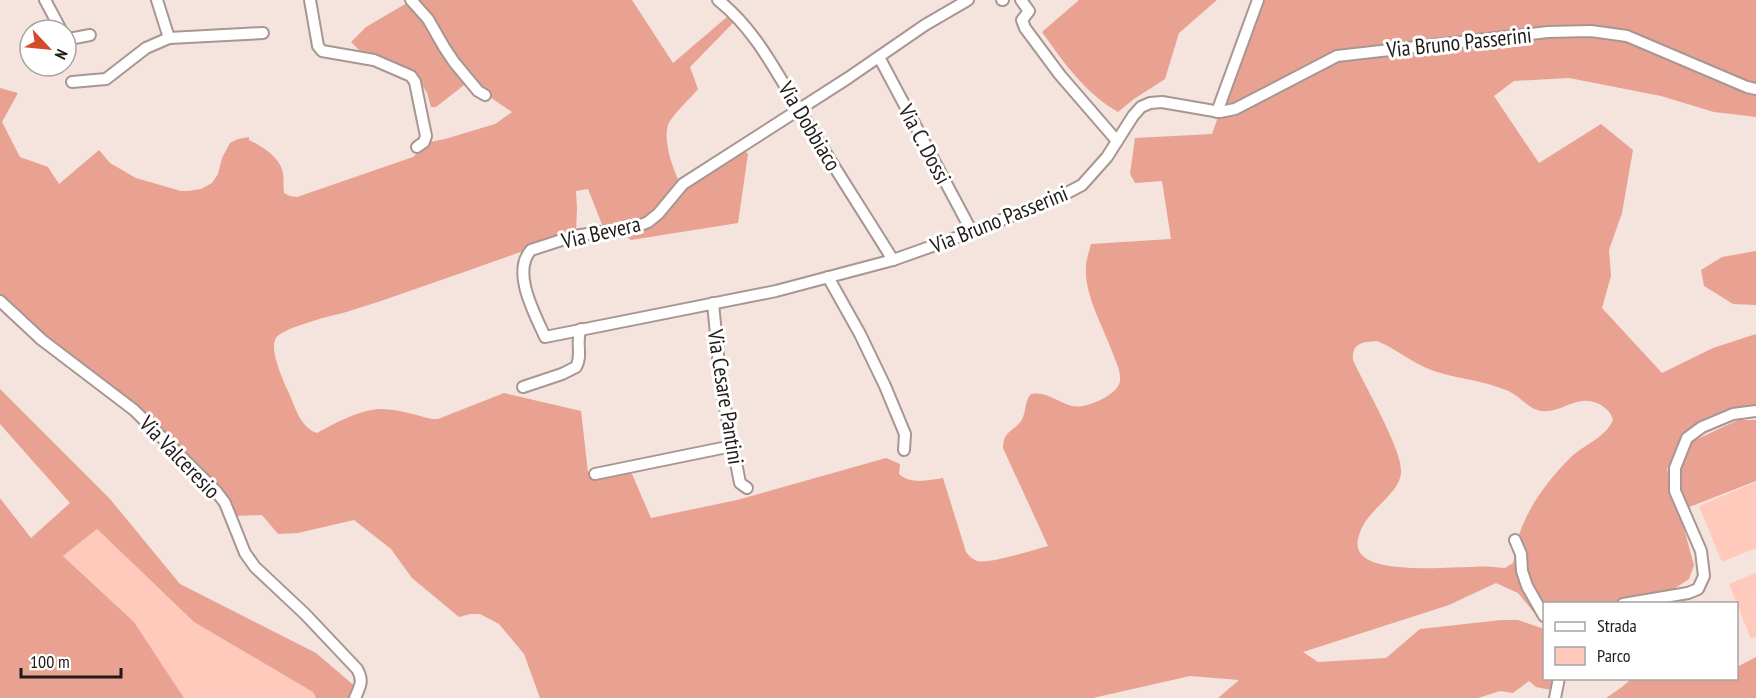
<svg xmlns="http://www.w3.org/2000/svg" width="1756" height="698" font-family="'PT Sans Narrow',sans-serif">
<rect width="100%" height="100%" fill="#f5e3de"/>
<g fill="#ffc9bc">
<polygon points="1756,482 1756,548 1722,562 1699,506"/>
<polygon points="97,529 194,622 313,692 316,698 184,698 134,622 63,556"/>
<polygon points="1756,573 1756,637 1751,639 1729,584"/>
</g>
<g fill="#e9a291" fill-rule="evenodd">
<path d="M412,0h220l41,63 54,-46 7,5 -44,45 8,22c-8,10 -21,21 -28,32 -9,14 2,46 9,60l65,-31 4,4 -10,69 -107,17 -11,-9 -17,-4 -15,-38 -12,2 1,17 -1,24c-52,19 -103,37 -155,55 -26,9 -51,18 -78,26 -13,3 -61,15 -67,25 -7,10 6,40 11,51 8,16 12,38 30,44 18,-10 42,-23 63,-24 18,0 35,6 52,10h6l66,-26 77,18 7,61 44,2 19,44 86,-18 149,-42 14,6 -1,10c12,11 29,6 44,4l23,74c3,4 6,7 11,9 14,3 56,-11 71,-15l-45,-98c1,-18 9,-15 18,-27 6,-9 3,-20 10,-27 20,-4 33,16 52,12 11,-2 35,-12 37,-25 1,-9 -4,-19 -7,-27 -9,-26 -29,-59 -27,-87 0,-7 3,-15 5,-23l80,-5 -9,-58 -27,2 -5,-9 5,-36 77,-4 47,-134h497v117l-42,-5 -53,-16 -92,-18 -55,3 -20,15 45,67 62,-39 32,26 -11,63 -13,37 2,26 -9,32 60,65 51,-25 43,-14v71l-26,6 -42,21 -21,37 10,38 -1,-33 15,-32 47,-22h18v61l-77,30 15,54 -5,14 -15,10 -57,12 -3,2 -70,1v20l-4,-4 -22,-27 -22,-10 -47,22 -146,47 15,10 68,-4 34,-29 81,-9h17l26,9v49l16,1 -4,12 -20,-4 -7,-6 -16,12 -13,-2 -22,7h-260l21,-18 -49,-4 -97,22h-553l-16,-44 -25,-30 -19,-10h-10l-11,3 -47,-39 -21,-29 -37,-29 -56,13 -20,1 -16,-19 -32,1 -53,-65 -177,-150v-213l18,5 -16,29 18,35 28,10 11,17 40,-34 11,13 26,15 45,13h7l13,-2 11,-6 6,-9 4,-16 8,-15 8,-4 11,-2v3c14,7 31,17 34,33 1,7 0,13 1,20l6,3 7,1 116,-40 17,-15 15,-3 50,-15 17,-12 -44,-30 -32,25h-5l-4,-14 -5,-8 -22,-20 -41,-15 -8,-8 15,-15zM1377,341c20,8 36,23 57,30 24,8 48,9 72,19 12,4 22,19 35,21 21,3 35,-18 58,-7 7,4 12,8 14,16 -7,17 -29,25 -42,37 -22,22 -42,48 -52,78 -3,9 -3,19 -6,28l-8,5c-11,-1 -22,-2 -32,-1 -25,0 -96,7 -112,-13 -7,-9 -2,-21 3,-30 9,-17 35,-31 37,-51 3,-21 -38,-90 -48,-113 -1,-17 9,-18 24,-19z"/>
<path d="M1079,0h138l-38,33 -14,46 -31,20 -16,13c-33,-19 -54,-49 -76,-80z"/>
<polygon points="1756,251 1756,305 1733,304 1704,286 1701,270 1722,257"/>
<polygon points="0,389 110,499 180,584 316,653 357,688 360,698 316,698 313,692 194,622 97,529 63,556 134,622 184,698 0,698 0,498 31,538 70,503 0,424"/>
<polygon points="1756,657 1756,698 1606,698 1622,687 1631,679 1736,678 1737,667"/>
</g>
<g fill="none" stroke-linecap="round" stroke-linejoin="round">
<g stroke="#a89692" stroke-width="14">
<g id="minor">
<polyline points="45,0 61,30"/>
<polyline points="157,0 169,38 263,33"/>
<polyline points="310,0 318,46 322,51 374,60 411,76 415,82 426,136 424,142 417,147"/>
<polyline points="411,0 428,19 444,47 454,62 478,91 485,95"/>
<path d="M718,0c37,29 58,72 82,111 30,50 62,99 93,149"/>
<path d="M968,0l-43,25 -77,53 -165,106 -25,30 -10,8 -12,5 -62,9 -43,14c-20,22 4,64 14,87l231,-46 117,-31 79,-28 93,-38 17,-9 25,-28 26,-41 8,-9 9,-4 12,-1 58,10 15,-3 102,-53 211,-24 43,-1 36,5 120,51 9,2"/>
<polyline points="1002,0 1003,0"/>
<polyline points="1021,0 1029,11 1022,20 1025,28 1060,75 1117,141"/>
<polyline points="66,38 69,39 90,35"/>
<polyline points="879,57 972,232"/>
<polyline points="72,82 106,79 146,48 169,38"/>
<polyline points="1217,112 1258,0"/>
<polyline points="828,277 860,334 885,386 905,434 904,450"/>
<path d="M0,301l42,39 92,70 82,81 9,12 20,50 10,14 50,47 52,55c7,12 3,17 -2,29"/>
<polyline points="713,303 721,387 740,483 747,488"/>
<path d="M523,387l39,-13 14,-7c7,-12 -1,-25 5,-38"/>
<polyline points="595,474 732,446"/>
<polyline points="1515,540 1521,554 1522,571 1527,586 1544,616"/>
<polyline points="1623,604 1688,593 1698,589 1704,576 1701,551 1675,491 1675,468 1687,438 1702,427 1733,414 1756,411"/>
<polyline points="1555,698 1559,678"/>
</g>
</g>
<use href="#minor" stroke="#fff" stroke-width="10"/>
</g>
<g text-anchor="middle" dominant-baseline="central" stroke-width="6" stroke-linejoin="round" paint-order="stroke">
<g font-size="22" fill="#211b19" stroke="#fff">
<text transform="translate(1459 42) rotate(-6)">Via Bruno Passerini</text>
<text transform="translate(810 126) rotate(59)">Via Dobbiaco</text>
<text transform="translate(925 144) rotate(62)">Via C. Dossi</text>
<text transform="translate(999 219) rotate(-22)">Via Bruno Passerini</text>
<text transform="translate(601 232) rotate(-13)">Via Bevera</text>
<text transform="translate(726 397) rotate(81)">Via Cesare Pantini</text>
<text transform="translate(180 457) rotate(46)">Via Valceresio</text>
</g>
</g>
<rect x="1543" y="602" width="195" height="78" fill="#ffffff" stroke="#a6a4a3" stroke-width="1.5"/>
<rect x="1555" y="622" width="30" height="9" fill="#ffffff" stroke="#a6a4a3" stroke-width="1.5"/>
<text x="1597" y="632" font-size="18" fill="#211b19">Strada</text>
<rect x="1555" y="647" width="30" height="18" fill="#ffc9bc" stroke="#a6a4a3" stroke-width="1.5"/>
<text x="1597" y="662" font-size="18" fill="#211b19">Parco</text>
<g transform="translate(48 48) rotate(116)"><circle r="28" fill="#ffffff" stroke="#a6a4a3" stroke-width="1.5"/>
<path d="M0-4.5L10 22L0 15L-10 22Z" fill="#d44a2a"/>
<text y="-9" font-size="16" font-weight="bold" text-anchor="middle" fill="#211b19">N</text>
</g>
<path d="M21 668v9h100v-9" fill="none" stroke="#211b19" stroke-width="3"/>
<text x="30" y="668" font-size="18" fill="#211b19" stroke="#ffffff" stroke-width="4.5" paint-order="stroke">100 m</text>
</svg>
